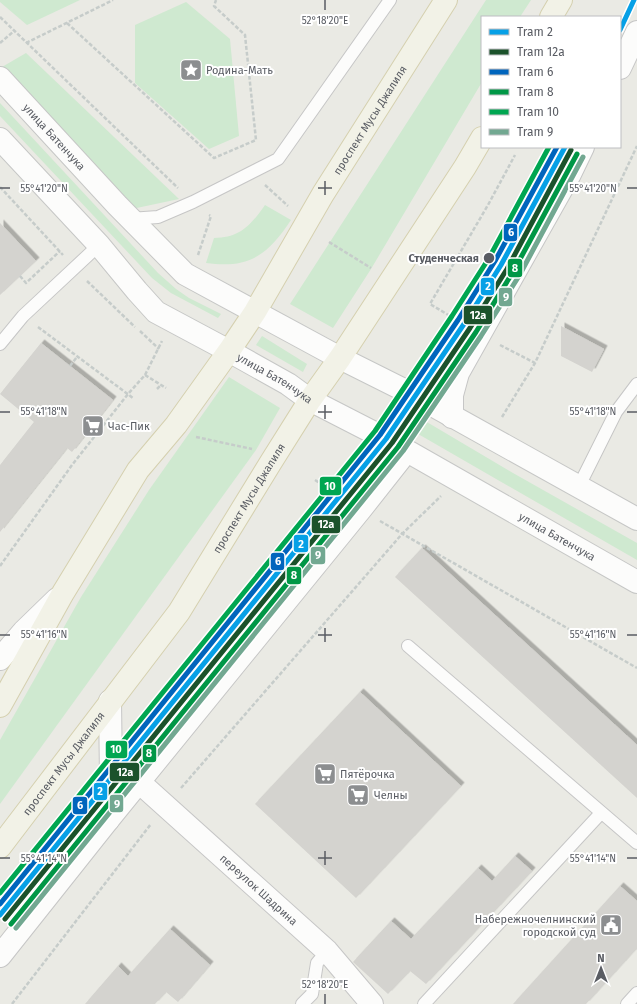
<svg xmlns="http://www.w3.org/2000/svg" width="637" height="1004" font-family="'Fira Sans',sans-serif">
<defs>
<filter id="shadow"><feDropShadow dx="3.5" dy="-3.5" stdDeviation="0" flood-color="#0004"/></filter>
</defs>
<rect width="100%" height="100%" fill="#eaeae4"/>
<g fill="#cfe9d0">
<polygon points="0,0 80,0 27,25 0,2"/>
<polygon points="486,0 531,0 520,17 482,17 482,82 371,269 333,328 290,304"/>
<polygon points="186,2 230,39 239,136 209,149 135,83 135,25"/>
<polygon points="26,53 179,199 132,209 2,67"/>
<polygon points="0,103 158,273 176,289 189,298 221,314 218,318 171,293 152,278 0,116"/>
<path d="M265,205l26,15c-23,35 -42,49 -85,43l8,-25c26,0 37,-13 51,-33z"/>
<polygon points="262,336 307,364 303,372 256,345"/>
<polygon points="229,377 280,408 256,450 0,804 0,740 81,597 149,490"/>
<polygon points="415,415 513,473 637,543 637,560 406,427"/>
</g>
<g fill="#d4d3cf" filter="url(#shadow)">
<polygon points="0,223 36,261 0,295"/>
<polygon points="561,326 604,349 592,372 561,356"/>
<polygon points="41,343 113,400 72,452 67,448 0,532 0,465 34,422 0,394"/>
<polygon points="422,548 637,745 637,798 395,577"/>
<polygon points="360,692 461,786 356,898 255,804"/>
<polygon points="515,856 532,871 426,984 410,971 388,994 353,962 391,921 411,939 478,868 492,881"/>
<polygon points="620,886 637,901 637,948 586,1004 513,1004"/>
<polygon points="170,929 210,965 178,1002 166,992 155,1004 85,1004 118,966 128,976"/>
</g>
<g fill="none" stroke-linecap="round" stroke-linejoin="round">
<g stroke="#c6c6c6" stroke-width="14">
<g id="lane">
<polyline points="130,219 158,217 193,202 278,159 390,0"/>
<polyline points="0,344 23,316 99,245"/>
<polyline points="579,486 616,412 637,384"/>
<polyline points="408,646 637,843"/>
<polyline points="302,1004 312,994 317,963 327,951"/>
<polyline points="424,1004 601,813"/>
<polyline points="627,1004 637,993"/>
</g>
</g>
<g stroke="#c6c6c6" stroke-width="24">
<g id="street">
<polyline points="620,68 637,32"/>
<polyline points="452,417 452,395 458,373 570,174 583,147"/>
<polyline points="0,659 24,631 57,599"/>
<path id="s1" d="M139,782l188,169 45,53"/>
<polyline points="108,820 111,777 110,701"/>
<polyline points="0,956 108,820 361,509 406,452"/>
</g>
</g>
<g stroke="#c6c7c6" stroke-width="24">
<g id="secondary">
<path id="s2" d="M0,78l117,127 68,69 155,84 76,38 221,123"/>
<path id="s3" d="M0,139l99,106 38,46 19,21 73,39 59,33 22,16 76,39 251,143"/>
</g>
</g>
<g stroke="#d5d0af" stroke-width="24">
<g id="primary">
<polyline points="551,17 561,0"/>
<path id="s4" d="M0,706l63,-113 75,-123 38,-45 53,-74 26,-39 68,-118 123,-194"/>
<path id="s5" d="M0,847l179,-235 92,-150 39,-62 30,-42 125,-191 17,-29"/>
</g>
</g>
<g stroke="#c6ccca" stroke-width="2.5" stroke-dasharray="4 2" stroke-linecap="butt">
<polyline points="0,17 178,188"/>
<polyline points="67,23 214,158 256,140 245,35 214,6 216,0"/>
<polyline points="0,43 14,31"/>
<polyline points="26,43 113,0"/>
<polyline points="265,185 288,206"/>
<polyline points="0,187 63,255"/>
<polyline points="329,242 371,268"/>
<polyline points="198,255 211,216 209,215"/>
<polyline points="20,276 26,283 60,251"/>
<polyline points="87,281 135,327"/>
<polyline points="460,322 430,304 488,205 515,155"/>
<polyline points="38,327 133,398"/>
<polyline points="140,331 159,349"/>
<polyline points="500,345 535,363"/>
<polyline points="70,366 77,357"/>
<polyline points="145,375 166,388"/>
<polyline points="157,389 161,385"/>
<polyline points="502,417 535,363 637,146"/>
<polyline points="196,437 252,449"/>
<polyline points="315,480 342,497"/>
<polyline points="380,521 637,668"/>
<polyline points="0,566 72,465 128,394 145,375 162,341"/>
<polyline points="181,788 402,534 441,496"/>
<polyline points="12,1004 151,824"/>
</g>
<use href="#lane" stroke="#fcfcfb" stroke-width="12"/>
<use href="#street" stroke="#fcfcfb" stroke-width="22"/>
<use href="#secondary" stroke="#fcfcfb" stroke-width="22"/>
<use href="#primary" stroke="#f2f2e7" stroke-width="22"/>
<g stroke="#fff" stroke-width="8">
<g id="tram-1">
<polyline points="620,30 634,0"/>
<polyline points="0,915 386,439 464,324 501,265 565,147"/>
</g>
</g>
<g stroke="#fff" stroke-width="8">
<polyline id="tram-2" points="5,919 392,443 470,328 507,269 571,150"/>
</g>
<g stroke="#fff" stroke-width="8">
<polyline id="tram-3" points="0,904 380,435 458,320 495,261 557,147"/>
</g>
<g stroke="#fff" stroke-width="8">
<polyline id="tram-4" points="11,924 398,447 476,332 513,272 577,154"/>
</g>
<g stroke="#fff" stroke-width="8">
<polyline id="tram-5" points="0,893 375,431 452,316 489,258 549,147"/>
</g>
<g stroke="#fff" stroke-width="8">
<polyline id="tram-6" points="16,928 403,451 481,336 519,276 583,157"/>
</g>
<use href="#tram-1" stroke="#06a0e6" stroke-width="5"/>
<use href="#tram-2" stroke="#1b522b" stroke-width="5"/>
<use href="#tram-3" stroke="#0065bd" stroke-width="5"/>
<use href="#tram-4" stroke="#009746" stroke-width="5"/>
<use href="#tram-5" stroke="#00a651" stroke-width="5"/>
<use href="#tram-6" stroke="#72a891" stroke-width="5"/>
</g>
<path fill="none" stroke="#595c63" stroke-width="1.5" d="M325,0v10M325,181v14M0,188h10M318,188h14M627,188h10M325,405v14M0,412h10M318,412h14M627,412h10M325,628v14M0,635h10M318,635h14M627,635h10M325,851v14M0,858h10M318,858h14M627,858h10M325,994v10"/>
<defs>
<g id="sight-square" transform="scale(1.15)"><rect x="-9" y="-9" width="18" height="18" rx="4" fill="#8c8e90" stroke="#fff"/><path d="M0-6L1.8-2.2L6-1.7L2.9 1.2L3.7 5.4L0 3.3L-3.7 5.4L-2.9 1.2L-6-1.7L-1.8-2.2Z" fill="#fff"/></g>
<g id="supermarket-square" transform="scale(1.15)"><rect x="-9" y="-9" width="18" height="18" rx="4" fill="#8c8e90" stroke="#fff"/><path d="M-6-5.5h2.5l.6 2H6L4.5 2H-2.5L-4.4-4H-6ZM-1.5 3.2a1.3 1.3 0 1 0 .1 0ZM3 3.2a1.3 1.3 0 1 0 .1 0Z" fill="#fff"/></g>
<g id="civic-square" transform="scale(1.15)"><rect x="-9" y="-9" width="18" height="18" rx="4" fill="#8c8e90" stroke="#fff"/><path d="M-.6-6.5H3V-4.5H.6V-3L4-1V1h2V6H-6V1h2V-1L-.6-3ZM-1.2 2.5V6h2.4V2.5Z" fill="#fff"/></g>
</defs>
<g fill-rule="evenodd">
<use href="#sight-square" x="191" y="70"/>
<use href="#supermarket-square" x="93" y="426"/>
<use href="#supermarket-square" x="325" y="774"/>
<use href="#supermarket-square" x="358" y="795"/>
<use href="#civic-square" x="611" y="925"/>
</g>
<circle fill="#595c63" stroke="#fff" stroke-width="1.5" cx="489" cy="258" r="6"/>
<g text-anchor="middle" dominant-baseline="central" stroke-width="4" stroke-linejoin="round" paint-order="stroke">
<g font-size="11" fill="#595c63" stroke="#fff" text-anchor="start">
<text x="206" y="70">Родина-Мать</text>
<text x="108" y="426">Час-Пик</text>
<text x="340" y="774">Пятёрочка</text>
<text x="374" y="795">Челны</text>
<text x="596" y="919" text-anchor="end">Набережночелнинский<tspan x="596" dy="13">городской суд</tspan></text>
</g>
<g font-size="11" fill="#595c63" stroke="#fff">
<text stroke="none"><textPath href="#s4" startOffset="694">проспект Мусы Джалиля</textPath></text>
<text stroke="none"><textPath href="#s2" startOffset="80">улица Батенчука</textPath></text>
<text stroke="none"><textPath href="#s3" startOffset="369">улица Батенчука</textPath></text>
<text stroke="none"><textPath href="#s5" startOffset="429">проспект Мусы Джалиля</textPath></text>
<text stroke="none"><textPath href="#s3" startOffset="693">улица Батенчука</textPath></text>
<text stroke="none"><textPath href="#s5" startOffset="105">проспект Мусы Джалиля</textPath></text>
<text stroke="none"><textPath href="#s1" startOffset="161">переулок Шадрина</textPath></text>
</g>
<g font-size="11" font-weight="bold" fill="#595c63" stroke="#fff" text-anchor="end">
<text x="479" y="258">Студенческая</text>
</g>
</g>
<g font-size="10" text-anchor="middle" fill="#595c63" stroke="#fff" stroke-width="4" stroke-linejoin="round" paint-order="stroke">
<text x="325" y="24">52°18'20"E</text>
<text x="44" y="192">55°41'20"N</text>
<text x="593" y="192">55°41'20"N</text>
<text x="44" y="415">55°41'18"N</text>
<text x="593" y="415">55°41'18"N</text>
<text x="44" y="638">55°41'16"N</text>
<text x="593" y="638">55°41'16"N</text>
<text x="44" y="862">55°41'14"N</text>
<text x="593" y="862">55°41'14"N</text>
<text x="325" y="988">52°18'20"E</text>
</g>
<g stroke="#fff" stroke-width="1.5">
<rect x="503" y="223" width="15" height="19" rx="4" fill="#0065bd"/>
<rect x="507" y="258" width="16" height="20" rx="4" fill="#009746"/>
<rect x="480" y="277" width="15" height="19" rx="4" fill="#06a0e6"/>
<rect x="498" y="287" width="15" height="20" rx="4" fill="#72a891"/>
<rect x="463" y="305" width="30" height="20" rx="4" fill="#1b522b"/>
<rect x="319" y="476" width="23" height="20" rx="4" fill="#00a651"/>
<rect x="311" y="515" width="30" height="19" rx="4" fill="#1b522b"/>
<rect x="293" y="534" width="16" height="19" rx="4" fill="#06a0e6"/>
<rect x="310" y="546" width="16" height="19" rx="4" fill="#72a891"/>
<rect x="270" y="552" width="15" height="19" rx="4" fill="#0065bd"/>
<rect x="286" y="566" width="16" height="19" rx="4" fill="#009746"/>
<rect x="105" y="740" width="23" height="19" rx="4" fill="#00a651"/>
<rect x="142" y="744" width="15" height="19" rx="4" fill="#009746"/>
<rect x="109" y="762" width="31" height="20" rx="4" fill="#1b522b"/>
<rect x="93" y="782" width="15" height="19" rx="4" fill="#06a0e6"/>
<rect x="109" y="794" width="15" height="19" rx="4" fill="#72a891"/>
<rect x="72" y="796" width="16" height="19" rx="4" fill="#0065bd"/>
</g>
<g font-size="11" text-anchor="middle" font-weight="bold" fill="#fff">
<text x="511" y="236">6</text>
<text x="515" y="272">8</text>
<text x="488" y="290">2</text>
<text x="506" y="301">9</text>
<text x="478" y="319">12а</text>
<text x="330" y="490">10</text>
<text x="326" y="528">12а</text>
<text x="301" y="548">2</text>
<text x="318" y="559">9</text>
<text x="278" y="565">6</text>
<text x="294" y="579">8</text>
<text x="116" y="753">10</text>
<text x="149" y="757">8</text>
<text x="125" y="776">12а</text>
<text x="100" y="795">2</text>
<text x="117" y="808">9</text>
<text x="80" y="809">6</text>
</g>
<rect x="481" y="16" width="140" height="132" fill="#ffffff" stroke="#bdbec1"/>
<rect x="489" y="29" width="20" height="6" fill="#06a0e6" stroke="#bdbec1"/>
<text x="517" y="36" font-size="12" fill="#595c63">Tram 2</text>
<rect x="489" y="49" width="20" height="6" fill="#1b522b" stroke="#bdbec1"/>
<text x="517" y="56" font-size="12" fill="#595c63">Tram 12а</text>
<rect x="489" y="69" width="20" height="6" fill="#0065bd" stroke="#bdbec1"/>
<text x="517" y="76" font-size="12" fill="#595c63">Tram 6</text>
<rect x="489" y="89" width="20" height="6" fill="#009746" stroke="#bdbec1"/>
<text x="517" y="96" font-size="12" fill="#595c63">Tram 8</text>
<rect x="489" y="109" width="20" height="6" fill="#00a651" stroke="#bdbec1"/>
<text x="517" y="116" font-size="12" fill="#595c63">Tram 10</text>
<rect x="489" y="129" width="20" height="6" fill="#72a891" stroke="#bdbec1"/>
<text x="517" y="136" font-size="12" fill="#595c63">Tram 9</text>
<g transform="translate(601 968)" stroke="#ffffff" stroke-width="3" paint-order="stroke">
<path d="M0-3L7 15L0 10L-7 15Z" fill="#595c63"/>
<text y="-6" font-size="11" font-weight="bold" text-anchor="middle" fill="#595c63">N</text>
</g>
</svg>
